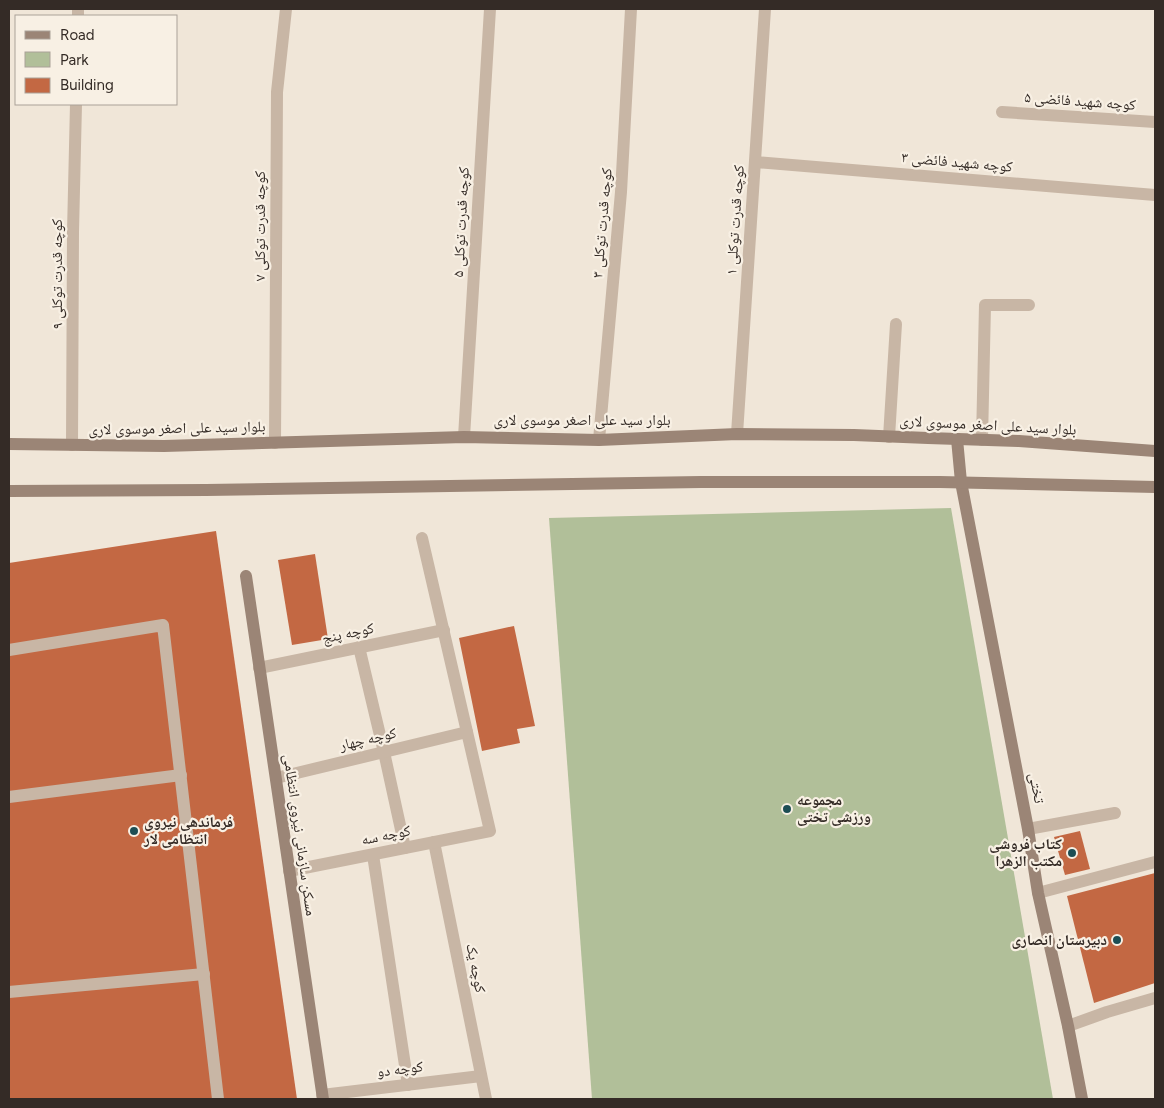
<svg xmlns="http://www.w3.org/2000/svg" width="1164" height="1108" font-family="Figtree,'Noto Naskh Arabic',sans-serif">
<rect width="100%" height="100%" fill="#f0e6d8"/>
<polygon fill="#b1bf99" points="951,508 1053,1099 592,1099 549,518"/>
<g fill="#c36843">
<polygon points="216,531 297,1099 9,1099 9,563"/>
<polygon points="315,554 328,639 292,645 278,560"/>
<polygon points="514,626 535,726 517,729 520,743 482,751 459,638"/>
<polygon points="1080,831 1090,869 1065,875 1054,837"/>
<polygon points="1155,873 1155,983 1094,1003 1067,896"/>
</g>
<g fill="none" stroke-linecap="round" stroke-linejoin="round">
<g stroke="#c8b6a5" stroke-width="12">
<polyline points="9,650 163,625 218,1099"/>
<polyline points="9,797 181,775"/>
<polyline points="9,992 204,974"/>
</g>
<g stroke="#c8b6a5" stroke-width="12">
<polyline points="78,16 78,9"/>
<polyline points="1002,112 1155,122"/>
<polyline points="755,162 1155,195"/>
<polyline points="737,434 765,9"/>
<polyline points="464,437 490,9"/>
<polyline points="889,437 896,324"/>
<polyline points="599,440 621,192 631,9"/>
<polyline points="982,440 985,305 1029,305"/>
<polyline points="275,443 277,92 286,9"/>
<polyline points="72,445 73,232 76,104"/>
<polyline points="359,647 384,752 405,848"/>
<polyline points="259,668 444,630"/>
<polyline points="276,778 467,732"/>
<polyline points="1028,829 1115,813"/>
<polyline points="434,842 486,1099"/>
<polyline points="373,855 408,1085"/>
<polyline points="289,871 490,831 422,538"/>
<polyline points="1038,893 1155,862"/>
<polyline points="1068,1026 1107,1012 1155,998"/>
<polyline points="322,1095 481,1076"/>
</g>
<g stroke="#9b8576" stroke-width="12">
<polyline points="957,439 961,482 1028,829 1038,893 1068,1026 1082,1099"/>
<polyline points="9,444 164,446 464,437 599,440 737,434 854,435 928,438 1019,441 1155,451"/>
<polyline points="9,491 206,490 701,482 940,482 1155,487"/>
<polyline points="246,576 323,1099"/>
</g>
</g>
<g fill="#1d4e54" stroke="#f8f0e4" stroke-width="2">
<circle cx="787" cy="809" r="5"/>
<circle cx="134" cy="831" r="5"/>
<circle cx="1072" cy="853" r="5"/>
<circle cx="1117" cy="940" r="5"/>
</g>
<g text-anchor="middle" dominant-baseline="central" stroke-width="4.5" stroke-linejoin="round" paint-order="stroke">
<g font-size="15" fill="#342b26" stroke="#f8f0e4">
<text transform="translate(1080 101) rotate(4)">کوچه شهید فائضی ۵</text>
<text transform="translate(957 162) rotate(5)">کوچه شهید فائضی ۳</text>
<text transform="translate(735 220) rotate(-86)">کوچه قدرت توکلی ۱</text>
<text transform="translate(461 222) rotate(-87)">کوچه قدرت توکلی ۵</text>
<text transform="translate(602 223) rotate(-85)">کوچه قدرت توکلی ۳</text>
<text transform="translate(260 226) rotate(-90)">کوچه قدرت توکلی ۷</text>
<text transform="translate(57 274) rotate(-90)">کوچه قدرت توکلی ۹</text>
<text x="582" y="420">بلوار سید علی اصغر موسوی لاری</text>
<text transform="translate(988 425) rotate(3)">بلوار سید علی اصغر موسوی لاری</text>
<text transform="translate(177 428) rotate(-1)">بلوار سید علی اصغر موسوی لاری</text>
<text transform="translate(348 633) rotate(-12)">کوچه پنج</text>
<text transform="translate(368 739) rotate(-13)">کوچه چهار</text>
<text transform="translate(1037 788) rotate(79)">تختی</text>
<text transform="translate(300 835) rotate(82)">مسکن سازمانی نیروی انتظامی</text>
<text transform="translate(386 835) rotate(-11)">کوچه سه</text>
<text transform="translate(476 968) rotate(79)">کوچه یک</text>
<text transform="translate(400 1069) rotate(-7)">کوچه دو</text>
</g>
<g font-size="15" font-weight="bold" fill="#342b26" stroke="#f8f0e4" text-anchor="start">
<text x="797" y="800">مجموعه<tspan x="797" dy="17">ورزشی تختی</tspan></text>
<text x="144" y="822">فرماندهی نیروی<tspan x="144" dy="17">انتظامی لار</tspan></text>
<text x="1062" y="844" text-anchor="end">کتاب فروشی<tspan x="1062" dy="17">مکتب الزهرا</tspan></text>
<text x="1107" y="940" text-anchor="end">دبیرستان انصاری</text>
</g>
</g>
<rect width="1164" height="1108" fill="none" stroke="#342b26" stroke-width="20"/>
<rect x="15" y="15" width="162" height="90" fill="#f8f0e4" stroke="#aaa198"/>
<rect x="25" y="31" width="25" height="8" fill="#9b8576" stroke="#aaa198"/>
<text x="60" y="40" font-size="15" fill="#342b26">Road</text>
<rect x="25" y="52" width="25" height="15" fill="#b1bf99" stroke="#aaa198"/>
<text x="60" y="65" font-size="15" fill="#342b26">Park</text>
<rect x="25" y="78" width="25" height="15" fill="#c36843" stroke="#aaa198"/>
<text x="60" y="90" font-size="15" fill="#342b26">Building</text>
</svg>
